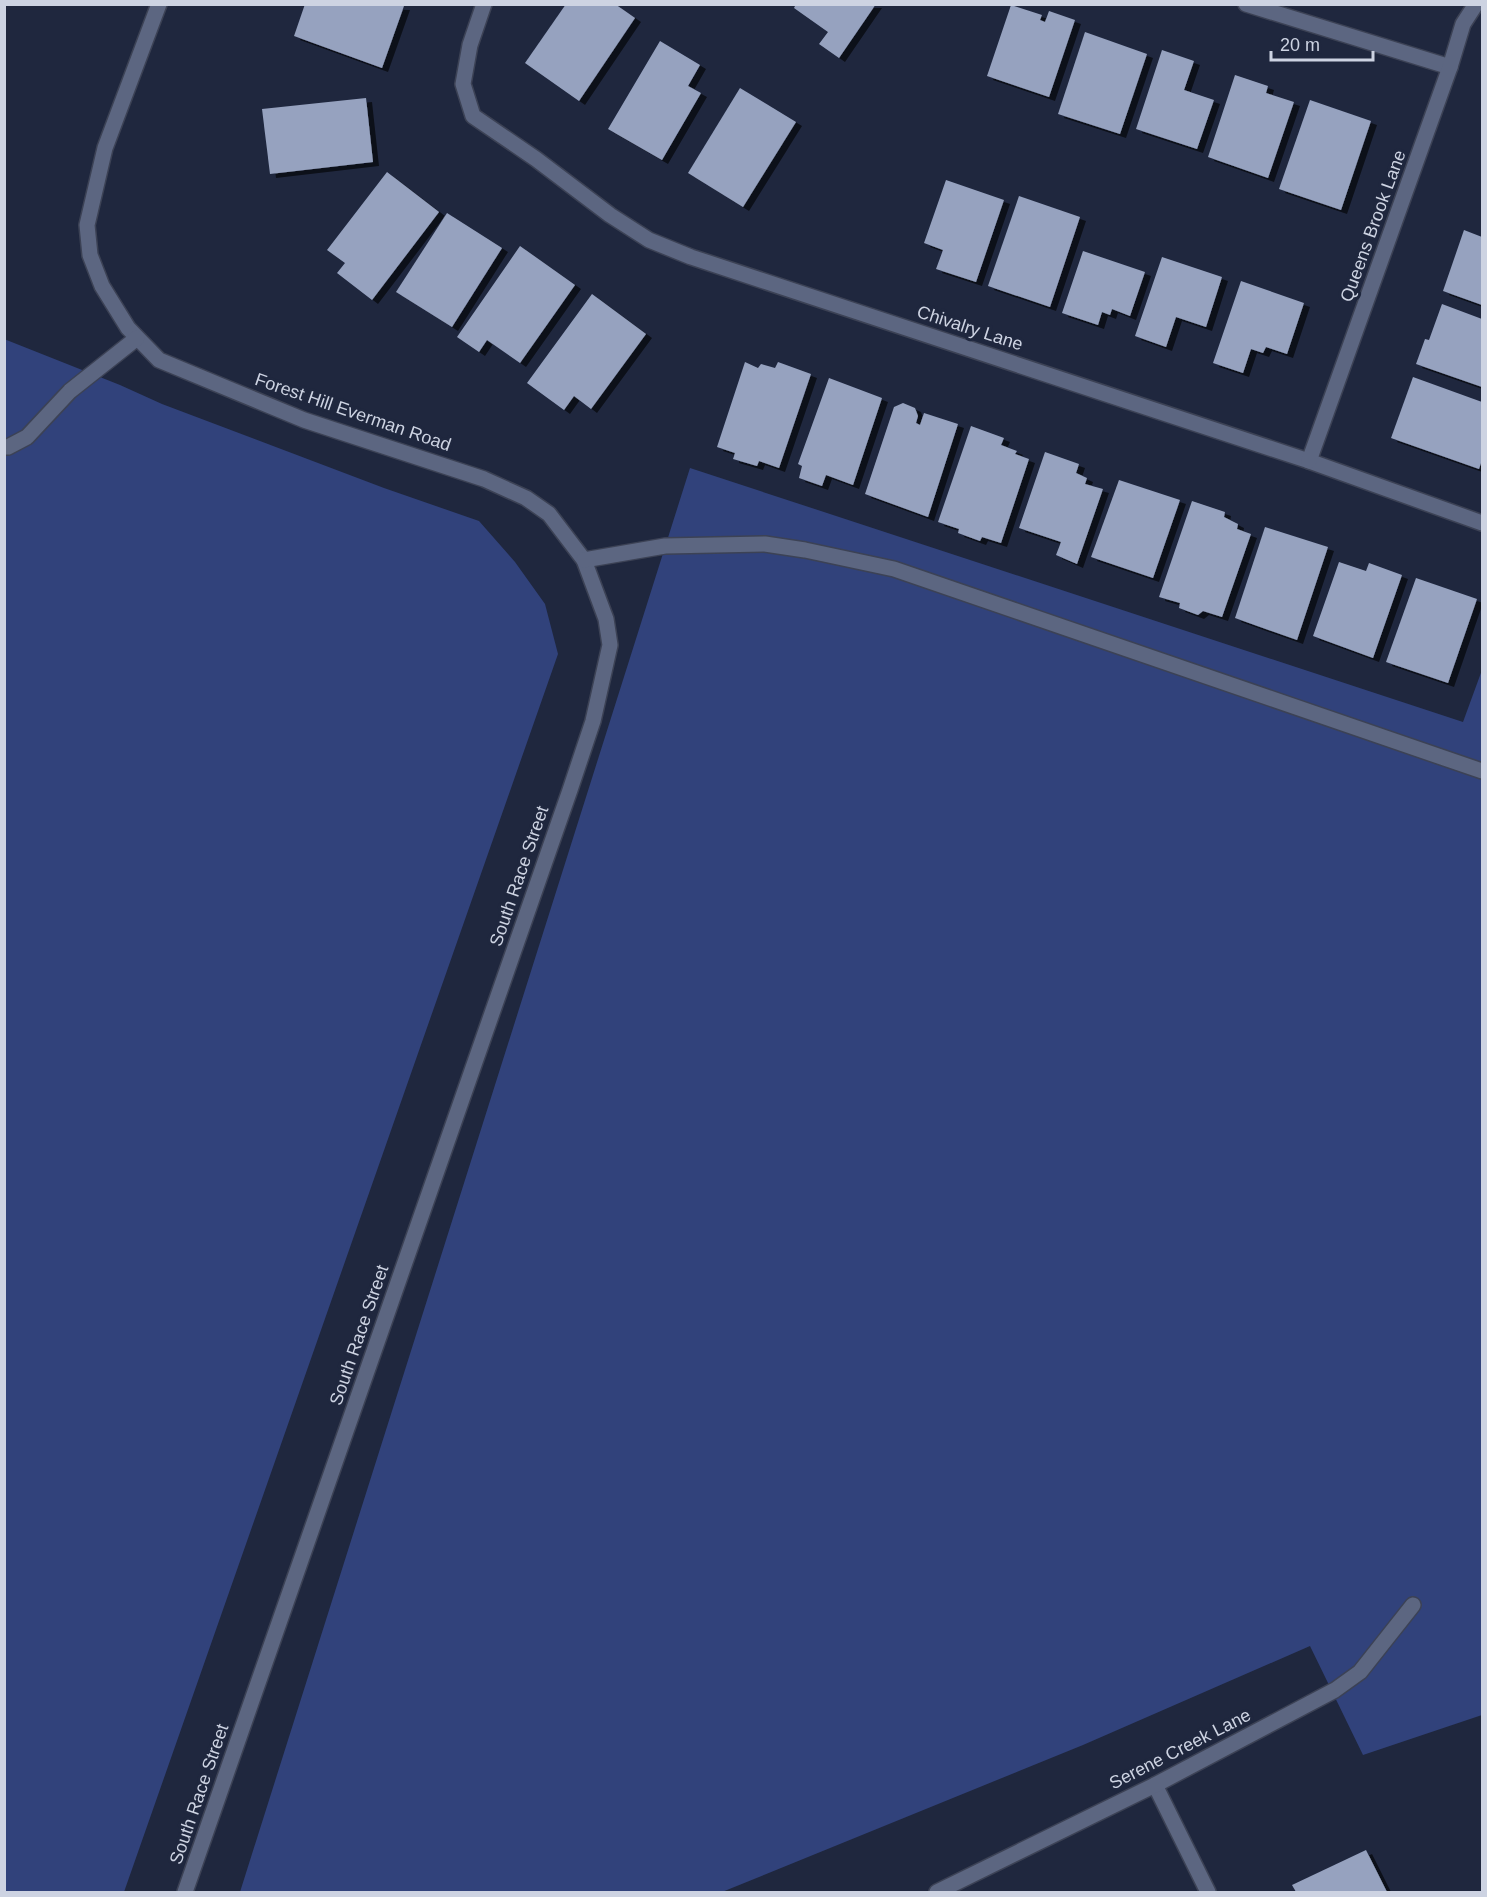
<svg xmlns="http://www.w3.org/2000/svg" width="1487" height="1897" font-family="Arial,sans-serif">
<defs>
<filter id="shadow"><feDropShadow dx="6" dy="4" stdDeviation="0" flood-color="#0009"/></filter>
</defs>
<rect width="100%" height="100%" fill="#1f273e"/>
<g fill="#31427b">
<polygon points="4,339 120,385 162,404 384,488 479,521 515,562 545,604 558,654 124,1892 5,1892"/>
<polygon points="690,468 1463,722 1482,670 1482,1715 1363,1755 1310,1646 1083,1745 722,1892 240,1892"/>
</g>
<g fill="#96a2bf" filter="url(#shadow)">
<polygon points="305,4 404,6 382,68 294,36"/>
<polygon points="566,4 615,4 635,18 579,101 525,63"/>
<polygon points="796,4 876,4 839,58 819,44 828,32 794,8"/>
<polygon points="1011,5 1042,15 1040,20 1045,22 1049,11 1075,20 1049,97 987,76"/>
<polygon points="1085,32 1147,54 1120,134 1058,114"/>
<polygon points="660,41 700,65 688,86 701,93 662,160 608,129"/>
<polygon points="1162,50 1194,61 1184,90 1214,100 1197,149 1136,129"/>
<polygon points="1235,75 1268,86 1266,93 1294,102 1268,178 1208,157"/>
<polygon points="740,88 796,122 743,207 688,173"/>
<polygon points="366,98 373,162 270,174 262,109"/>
<polygon points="1310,100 1371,121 1341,210 1279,189"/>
<polygon points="387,172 439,212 372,300 337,273 345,263 327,250"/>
<polygon points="946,180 1004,200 976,282 936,269 943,250 924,243"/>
<polygon points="1019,196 1080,217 1050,307 988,286"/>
<polygon points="447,213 502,248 452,327 396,292"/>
<polygon points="1464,230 1482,237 1482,305 1443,291"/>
<polygon points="520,246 575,285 520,363 487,340 479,352 457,337"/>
<polygon points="1083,251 1145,272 1130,316 1112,309 1110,315 1102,312 1098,325 1062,313"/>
<polygon points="1162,257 1222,277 1206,327 1176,317 1166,347 1135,336"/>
<polygon points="1241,281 1304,303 1287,354 1266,347 1263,353 1251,349 1243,373 1213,363"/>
<polygon points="592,294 646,334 591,409 574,396 564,410 527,383"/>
<polygon points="1442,304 1482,319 1482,387 1416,364 1425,339 1429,340"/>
<polygon points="745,362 758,368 761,364 775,368 778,362 811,374 779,468 759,461 757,466 733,459 735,453 717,447"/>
<polygon points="1413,377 1482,402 1482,460 1479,469 1391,438"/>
<polygon points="829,378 882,398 853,485 826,475 822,486 799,478 802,466 798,464"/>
<polygon points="903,403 915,408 918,416 916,423 920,425 924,413 958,424 928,517 865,494 894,407"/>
<polygon points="971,426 1004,438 1001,445 1017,451 1015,454 1029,459 1001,543 982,537 980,541 958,533 959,529 938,522"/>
<polygon points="1045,452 1079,464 1076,473 1087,478 1085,484 1103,489 1077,564 1056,555 1061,542 1019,528"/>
<polygon points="1119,480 1180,500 1153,578 1091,557"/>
<polygon points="1192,501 1225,512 1224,517 1238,524 1237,529 1251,534 1222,617 1203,611 1198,615 1179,608 1180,603 1159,597"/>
<polygon points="1265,527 1328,547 1297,640 1235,618"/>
<polygon points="1339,562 1366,571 1369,563 1402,575 1373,658 1313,636"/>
<polygon points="1416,578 1477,599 1448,683 1386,662"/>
<polygon points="1366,1850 1387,1892 1296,1892 1292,1885"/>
</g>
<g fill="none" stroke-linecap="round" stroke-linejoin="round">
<g stroke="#3c4255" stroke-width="18">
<g id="minor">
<polyline points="159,4 105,148 87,225 90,255 102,286 128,328 159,360 304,420 484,479 526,498 549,514 584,560 606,619 610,645 593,721 570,790 185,1892"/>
<polyline points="484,4 470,45 463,84 473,116 536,159 610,215 649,240 691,257 1309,461 1482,523"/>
<polyline points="1246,4 1450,67"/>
<polyline points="4,447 8,447 27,437 70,391 137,338"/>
<polyline points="1309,461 1450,67 1463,24 1476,4"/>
<polyline points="584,560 665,546 765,544 805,550 894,569 1482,771"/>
<polyline points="1155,1785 1208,1892"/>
<polyline points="937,1892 1155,1785 1335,1690 1360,1672 1413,1605"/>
</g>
</g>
<use href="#minor" stroke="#5c6681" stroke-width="15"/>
</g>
<g text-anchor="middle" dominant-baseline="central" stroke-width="6" stroke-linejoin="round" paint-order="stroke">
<g font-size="18" fill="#cdd3e2" stroke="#1f273e">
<text transform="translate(1373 226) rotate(-70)">Queens Brook Lane</text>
<text transform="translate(970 328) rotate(18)">Chivalry Lane</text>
<text transform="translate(353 412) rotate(19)">Forest Hill Everman Road</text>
<text transform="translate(519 876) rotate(-71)">South Race Street</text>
<text transform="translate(359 1335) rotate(-71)">South Race Street</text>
<text transform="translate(1180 1749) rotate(-27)">Serene Creek Lane</text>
<text transform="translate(199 1794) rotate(-71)">South Race Street</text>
</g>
</g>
<rect width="1487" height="1897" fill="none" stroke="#cdd3e2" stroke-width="12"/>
<path d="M1271 51v9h102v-9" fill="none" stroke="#cdd3e2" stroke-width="3"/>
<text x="1280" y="51" font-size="18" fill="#cdd3e2" stroke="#1f273e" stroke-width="4.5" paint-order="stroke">20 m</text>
</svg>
